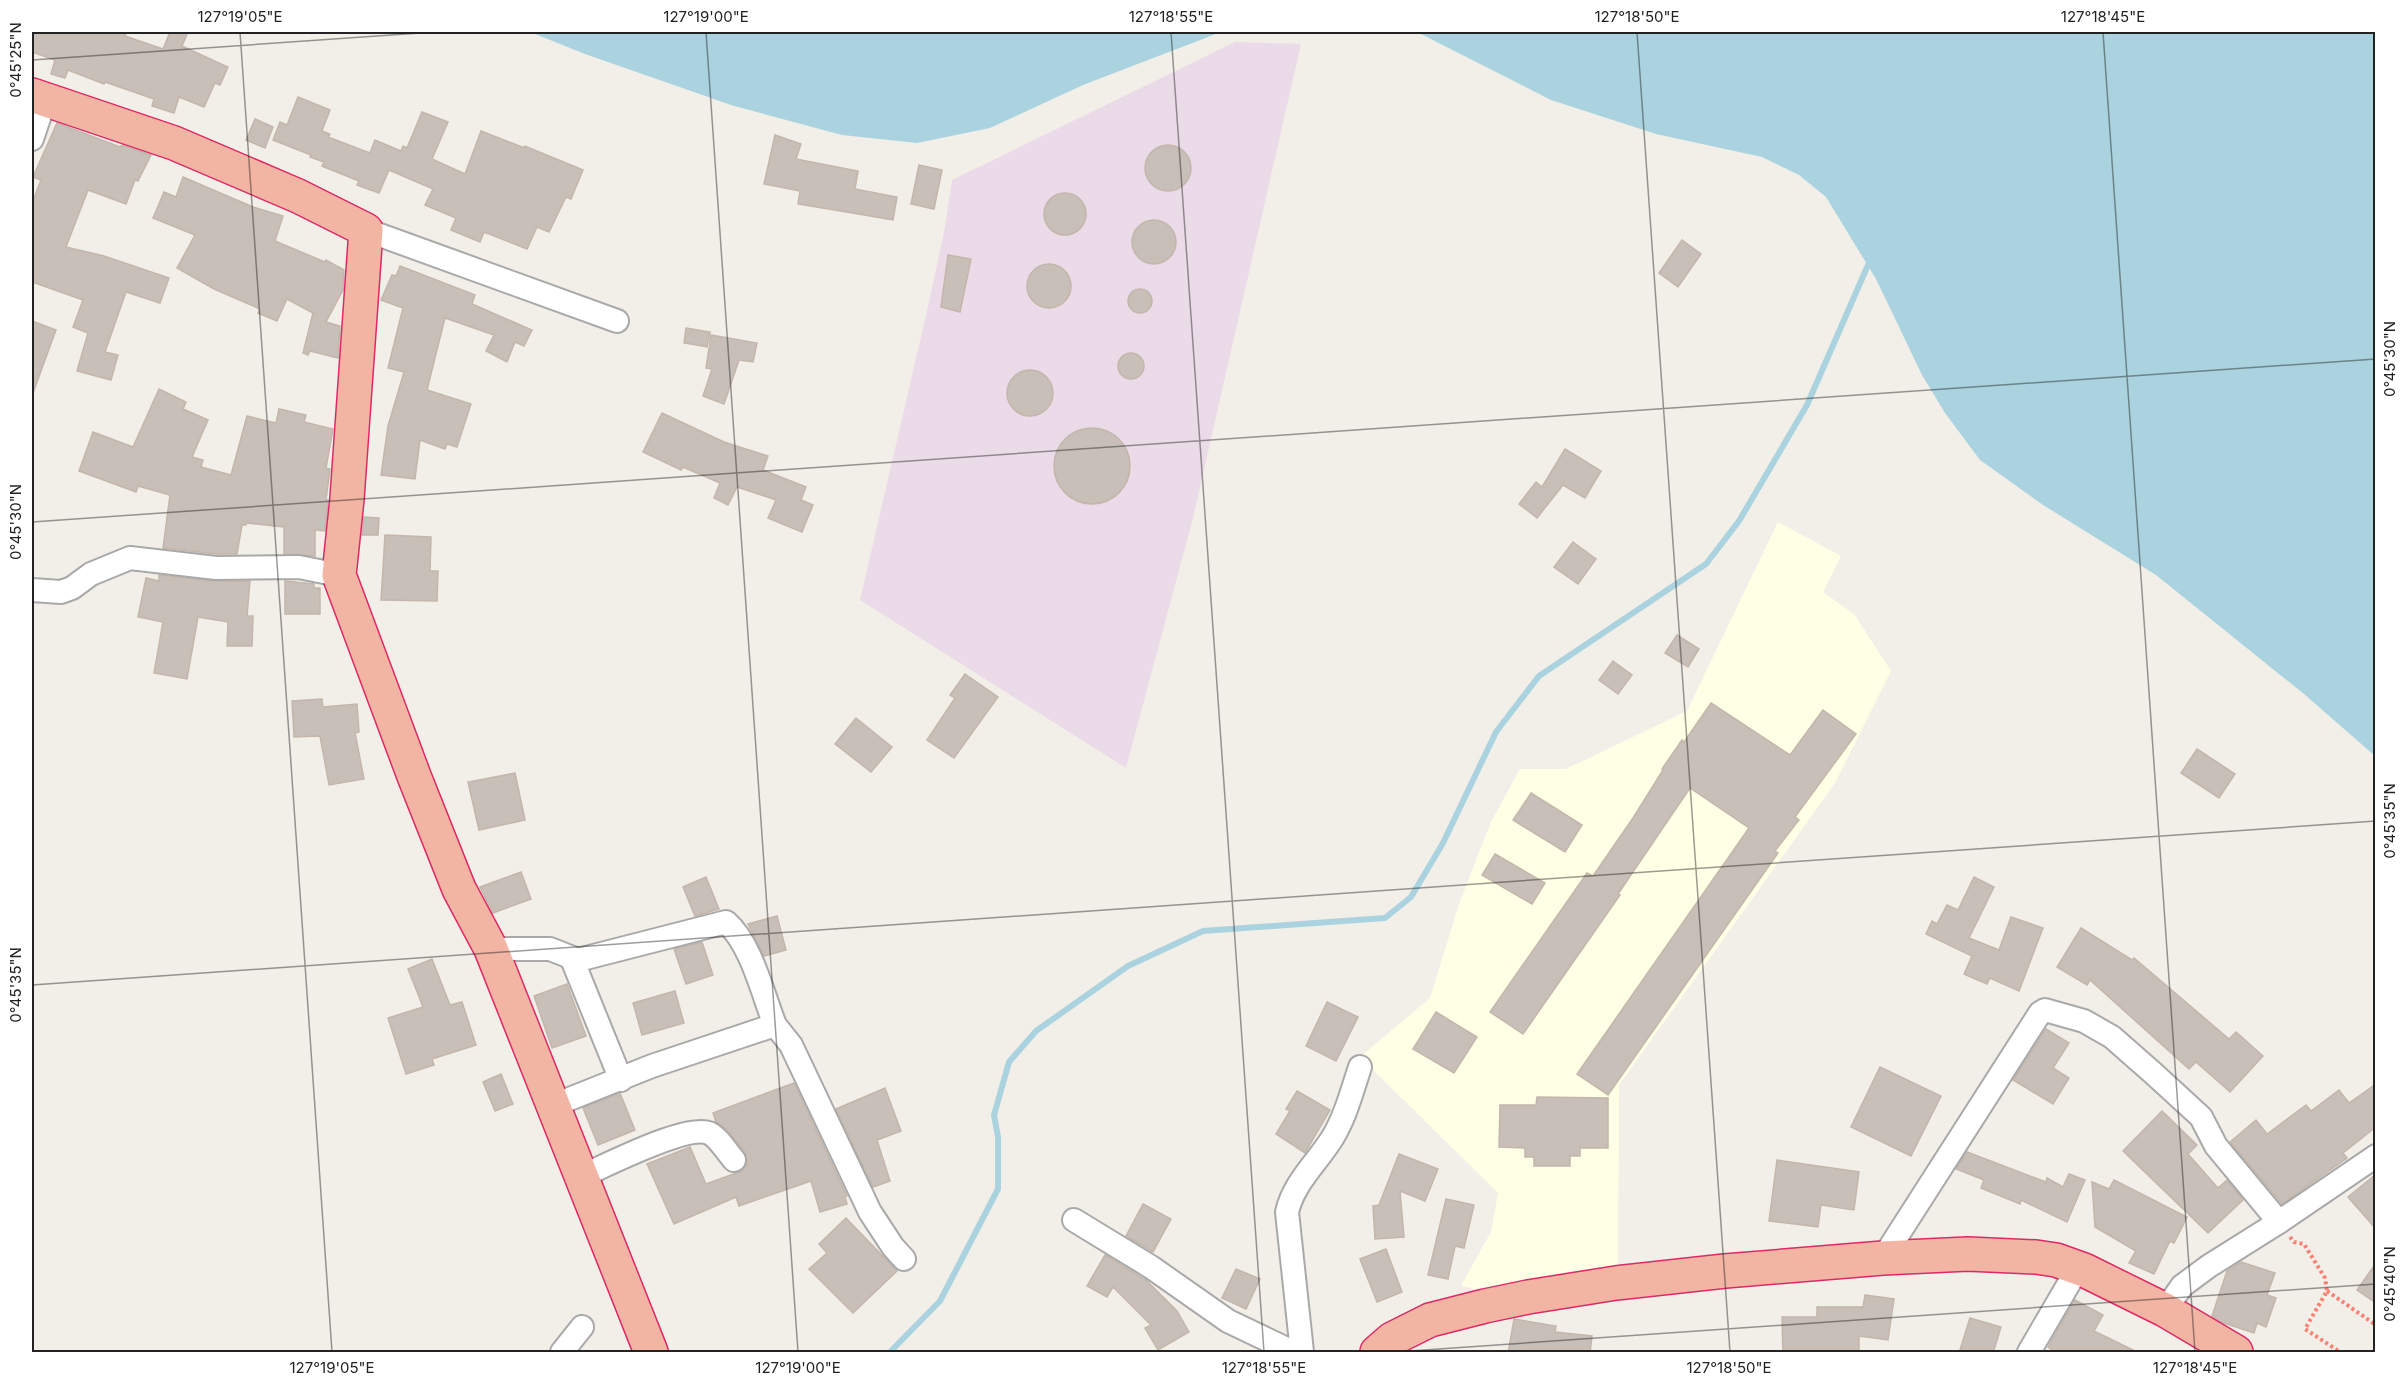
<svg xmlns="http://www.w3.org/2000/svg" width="2407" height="1384" font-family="Inter,sans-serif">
<rect width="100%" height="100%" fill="#f2efe9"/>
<polygon fill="#ebdbe8" points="1235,42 1301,44 1193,518 1126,768 860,600 929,302 945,227 952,180"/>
<polygon fill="#ffffe5" points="1778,522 1841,556 1823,592 1854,614 1891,671 1835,783 1619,1085 1618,1265 1475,1289 1461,1286 1491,1232 1498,1193 1360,1057 1430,998 1459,904 1491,822 1520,769 1566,769 1687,711"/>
<g fill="#aad3df">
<polygon points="530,32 1221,32 1083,85 990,128 917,143 842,135 731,105 585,54"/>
<polygon points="1417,32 2375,32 2375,756 2304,694 2156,575 2043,505 1980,460 1945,413 1922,375 1876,279 1826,197 1799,175 1762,157 1656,134 1551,100"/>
</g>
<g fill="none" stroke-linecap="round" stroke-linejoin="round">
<polyline stroke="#aad3df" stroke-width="6" points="890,1352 940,1301 998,1189 998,1137 994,1115 1009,1062 1036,1031 1128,966 1203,931 1385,918 1411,897 1443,843 1496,732 1539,676 1706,564 1739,521 1807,405 1868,265"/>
</g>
<g fill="#c7bfb8" stroke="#c4b6ab" stroke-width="1.5">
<polygon points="32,32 127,32 125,36 163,49 170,32 188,32 182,46 228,67 220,85 215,83 204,107 179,97 174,113 152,106 154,99 105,82 104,84 68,70 65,78 51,74 55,60 32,52"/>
<polygon points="298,97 330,110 322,131 330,134 328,137 370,153 375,140 401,151 403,146 407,148 422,112 448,122 432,159 465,174 481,131 525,148 525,146 583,170 571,199 566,197 549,232 537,227 527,249 484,232 480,242 451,230 456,218 425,205 433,189 389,170 379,193 357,185 359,181 322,166 324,162 310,157 311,155 273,140 280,122 287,125"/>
<polygon points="255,119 273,127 265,148 246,140"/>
<polygon points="57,123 120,147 122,145 151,155 138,181 135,180 126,204 88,190 66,247 104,256 169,278 160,303 126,292 105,352 118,355 111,380 77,371 88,333 73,327 83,300 32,282 32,203 41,180 33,177"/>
<polygon points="775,135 801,144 796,159 858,171 855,189 897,197 893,220 798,204 800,191 764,184"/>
<circle cx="1168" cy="168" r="23"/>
<polygon points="919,165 942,170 934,209 911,204"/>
<polygon points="183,177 253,207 283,216 275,241 325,262 326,260 344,270 343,290 326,322 340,326 338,358 310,351 308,355 303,353 313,313 287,299 277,321 258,313 260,309 214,289 177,268 195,235 153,218 164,192 176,197"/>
<circle cx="1065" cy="214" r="21"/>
<circle cx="1154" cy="242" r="22"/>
<polygon points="1682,240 1701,254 1678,287 1659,273"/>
<polygon points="948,255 971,259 960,312 941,307"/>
<circle cx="1049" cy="286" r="22"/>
<polygon points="400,266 475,295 472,304 532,330 524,346 515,342 507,362 486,351 494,335 445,318 427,390 471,404 457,447 447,444 445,449 420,440 415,479 381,475 388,426 404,372 388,368 403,308 381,300 392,275 396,276"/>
<circle cx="1140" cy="301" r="12"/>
<polygon points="32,321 56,330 33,393 32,392"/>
<polygon points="686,328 710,332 707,347 684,343"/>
<polygon points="711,335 757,343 753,362 739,360 724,404 703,396 712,369 706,368"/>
<circle cx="1131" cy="366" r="13"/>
<circle cx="1030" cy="393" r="23"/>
<polygon points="159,389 186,402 183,409 208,420 192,457 203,460 201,467 231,475 247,416 276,423 279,409 306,415 304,422 333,429 326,468 330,469 326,500 328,500 325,531 315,530 315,556 284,554 284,527 246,523 246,525 242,525 237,554 217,554 163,548 170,495 138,486 136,492 79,471 93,432 133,447"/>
<polygon points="662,413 724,442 768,456 763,470 806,487 801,500 813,505 802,532 768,518 776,500 737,487 728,505 714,498 720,483 683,467 681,470 643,452"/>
<circle cx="1092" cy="466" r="38"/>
<polygon points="1565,449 1601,471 1585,498 1563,485 1537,518 1519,504 1536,482 1542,487"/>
<polygon points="364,517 379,518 378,535 362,535"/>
<polygon points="385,535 431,537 430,571 438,571 437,601 381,600"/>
<polygon points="1573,542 1596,559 1578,584 1554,567"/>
<polygon points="159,575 214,581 250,581 247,616 253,616 252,646 227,646 228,622 198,617 187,679 154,673 163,622 138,617 146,578 159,581"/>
<polygon points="285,581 314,584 314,588 320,588 320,614 285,614"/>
<polygon points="1677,635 1699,649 1688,667 1665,653"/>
<polygon points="1613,661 1632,675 1618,694 1599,680"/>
<polygon points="965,674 998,697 954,758 927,740 955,698 950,695"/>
<polygon points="322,699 323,707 357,704 359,732 355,733 364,779 329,785 320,736 294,737 292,701"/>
<polygon points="1711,703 1790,755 1823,710 1856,734 1795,817 1799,820 1775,851 1778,853 1608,1095 1577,1074 1749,828 1690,788 1618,894 1620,895 1523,1034 1490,1012 1587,873 1593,876 1633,818 1663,770 1662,769 1682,740 1684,742"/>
<polygon points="856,718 892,747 871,772 835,744"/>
<polygon points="2197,749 2235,774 2219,798 2181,773"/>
<polygon points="515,773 525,820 479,830 468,782"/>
<polygon points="1531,793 1582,825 1565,852 1513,820"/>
<polygon points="1495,854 1545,883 1532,904 1482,875"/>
<polygon points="521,872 531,899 493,913 480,887"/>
<polygon points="706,877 719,909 695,916 683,887"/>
<polygon points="1974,877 1994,887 1969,938 1999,950 2011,917 2043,928 2019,991 1990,978 1987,984 1964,974 1972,956 1926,934 1932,921 1937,924 1947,905 1958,910"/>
<polygon points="777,916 786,950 764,956 748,924"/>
<polygon points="2081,928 2132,960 2134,958 2229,1039 2236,1032 2263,1056 2230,1092 2196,1062 2189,1069 2090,980 2087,985 2057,967"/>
<polygon points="702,942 713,975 686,984 674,949"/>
<polygon points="432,959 450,1005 462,1002 476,1045 432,1059 434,1065 406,1074 388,1018 423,1007 408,969"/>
<polygon points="567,984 586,1036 552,1048 534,996"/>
<polygon points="675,991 684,1023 642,1035 633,1003"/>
<polygon points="1327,1002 1358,1017 1336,1061 1306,1046"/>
<polygon points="1436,1012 1477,1037 1454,1073 1413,1049"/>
<polygon points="2046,1029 2069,1043 2053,1068 2069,1078 2053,1104 2013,1080"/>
<polygon points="1880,1067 1941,1096 1911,1156 1851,1127"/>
<polygon points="501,1074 513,1104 495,1111 483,1082"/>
<polygon points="794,1083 847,1196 845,1197 847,1204 820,1212 811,1181 739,1206 736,1197 674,1224 647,1164 690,1147 706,1184 742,1171 747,1164 745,1152 729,1132 716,1122 713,1113"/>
<polygon points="2376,1084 2376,1127 2343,1153 2347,1158 2282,1204 2230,1142 2256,1120 2267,1134 2306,1105 2311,1111 2339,1090 2349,1103"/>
<polygon points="885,1088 901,1131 877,1140 890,1181 873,1187 836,1109"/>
<polygon points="1297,1091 1330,1110 1305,1153 1276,1134 1290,1111 1286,1109"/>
<polygon points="620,1093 635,1130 598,1145 583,1108"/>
<polygon points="1537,1097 1608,1098 1608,1148 1580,1148 1580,1156 1570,1156 1570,1166 1534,1166 1534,1157 1525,1157 1525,1148 1499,1147 1500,1105 1536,1105"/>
<polygon points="2162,1111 2197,1145 2188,1154 2218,1188 2227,1180 2243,1200 2208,1233 2123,1151"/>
<polygon points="1967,1152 2046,1182 2047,1178 2063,1187 2069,1174 2085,1180 2067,1222 2021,1200 2020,1204 1981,1188 1984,1180 1956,1169"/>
<polygon points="1399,1154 1438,1169 1425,1201 1400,1191 1404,1237 1375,1239 1373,1206 1379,1205"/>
<polygon points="1777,1160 1859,1172 1854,1210 1821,1205 1818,1227 1769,1221"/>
<polygon points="2376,1174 2376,1229 2348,1197"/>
<polygon points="2114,1180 2187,1217 2174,1243 2170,1241 2154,1274 2129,1263 2136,1251 2095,1227 2092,1182 2109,1189"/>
<polygon points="1446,1199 1474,1205 1464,1248 1455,1246 1448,1279 1428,1275"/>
<polygon points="1143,1204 1171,1219 1153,1252 1126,1236"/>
<polygon points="846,1218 897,1271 853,1313 809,1269 827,1253 819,1244"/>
<polygon points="1386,1249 1402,1292 1377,1302 1360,1259"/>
<polygon points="1105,1255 1146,1280 1177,1311 1189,1332 1158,1350 1145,1328 1151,1325 1113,1287 1107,1297 1087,1286"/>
<polygon points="2241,1262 2275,1273 2267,1295 2276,1298 2266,1327 2257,1323 2254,1333 2221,1322 2212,1316 2227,1271"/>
<polygon points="2376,1263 2376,1303 2357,1290"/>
<polygon points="1236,1269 1260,1279 1246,1309 1222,1298"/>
<polygon points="1865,1295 1894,1299 1888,1340 1859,1336 1859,1353 1783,1353 1782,1317 1817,1317 1817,1307 1863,1307"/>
<polygon points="2075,1300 2103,1315 2094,1331 2139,1353 2057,1353 2048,1347"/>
<polygon points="1970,1318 2001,1327 1993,1353 1959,1353"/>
<polygon points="1514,1319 1556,1326 1555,1332 1592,1336 1590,1353 1508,1353"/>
</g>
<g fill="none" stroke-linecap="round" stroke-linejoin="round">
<g stroke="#a9a9a9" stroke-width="26">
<g id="minor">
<polyline points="32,139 45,100"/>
<polyline points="366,230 617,321"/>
<polyline points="32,590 61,592 72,588 91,574 130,558 216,568 299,567 339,575"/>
<path d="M491,949h59l28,11 148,-38c25,21 37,73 49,103"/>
<polyline points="572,959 621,1080"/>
<polyline points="552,1106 652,1066 775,1025 791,1045 870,1212 893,1247 904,1259"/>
<path d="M580,1177c25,-11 106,-53 129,-44 9,4 18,19 25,27"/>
<polyline points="1074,1220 1151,1267 1228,1321 1293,1352"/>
<polyline points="1883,1258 2040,1013 2045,1010 2084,1021 2112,1037 2153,1073 2201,1117 2216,1146 2279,1222"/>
<polyline points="2165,1310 2182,1286 2209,1266 2279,1222 2376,1156"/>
<polyline points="562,1352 582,1327"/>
<path d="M1302,1352l-15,-140c7,-30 30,-49 46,-75 13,-22 19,-46 27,-70"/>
<polyline points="2029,1352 2078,1268"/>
</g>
</g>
<g stroke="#dc2a67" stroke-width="36">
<g id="trunk">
<polyline points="32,95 174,143 298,196 366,230 347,499 339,575 414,776 459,889 491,949 651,1352"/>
<polyline points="1377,1352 1392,1339 1430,1320 1485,1306 1528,1297 1616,1283 1725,1271 1883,1258 1968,1254 2036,1257 2056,1260 2084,1270 2165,1310 2236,1352"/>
</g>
</g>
<g stroke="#fa8072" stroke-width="4" stroke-dasharray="3 3" stroke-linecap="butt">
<polyline points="2290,1237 2294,1242 2304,1244 2325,1278 2327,1291 2305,1329 2340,1352"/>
<polyline points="2327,1291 2376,1325"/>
</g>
<use href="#minor" stroke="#fff" stroke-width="22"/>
<use href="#trunk" stroke="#f2b4a3" stroke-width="33"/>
</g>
<path fill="none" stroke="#222" stroke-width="1.5" stroke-opacity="0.45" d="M240,32l92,1320M706,32l92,1320M1171,32l93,1320M1637,32l93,1320M2103,32l92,1320M32,60l403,-28M32,522l2344,-163M32,985l2344,-164M1395,1352l981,-68"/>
<rect width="2407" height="1384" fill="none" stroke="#ffffff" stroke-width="66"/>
<rect x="33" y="33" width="2341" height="1318" fill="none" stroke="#222" stroke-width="2"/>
<g font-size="15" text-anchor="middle" fill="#222">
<text x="240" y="22">127°19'05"E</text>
<text x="706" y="22">127°19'00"E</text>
<text x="1171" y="22">127°18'55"E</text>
<text x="1637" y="22">127°18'50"E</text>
<text x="2103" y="22">127°18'45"E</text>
<text transform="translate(16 60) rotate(-90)" y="5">0°45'25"N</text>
<text transform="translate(2390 359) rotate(-90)" y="5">0°45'30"N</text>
<text transform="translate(16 522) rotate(-90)" y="5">0°45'30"N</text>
<text transform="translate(2390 821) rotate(-90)" y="5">0°45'35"N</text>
<text transform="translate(16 985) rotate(-90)" y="5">0°45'35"N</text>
<text transform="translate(2390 1284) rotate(-90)" y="5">0°45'40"N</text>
<text x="332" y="1373">127°19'05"E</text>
<text x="798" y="1373">127°19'00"E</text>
<text x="1264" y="1373">127°18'55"E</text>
<text x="1729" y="1373">127°18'50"E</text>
<text x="2195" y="1373">127°18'45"E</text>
</g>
</svg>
